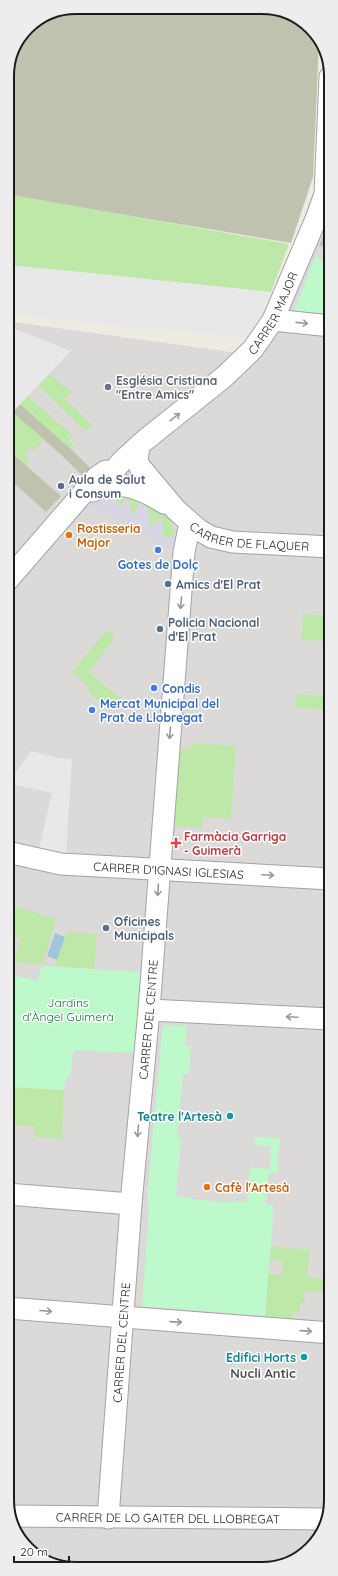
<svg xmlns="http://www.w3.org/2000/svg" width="338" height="1576" font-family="Quicksand,sans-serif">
<rect width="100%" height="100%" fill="#eeece2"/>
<polygon fill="#dbdad9" points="325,55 330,67 331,1504 314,1546 271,1568 62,1568 24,1546 8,1509 7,321 245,354 319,189"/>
<g fill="#bfc2ae">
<polygon points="280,9 314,31 319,42 313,177 291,243 7,195 7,72 27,27 50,12"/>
<polygon points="330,218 330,248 319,246 330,219"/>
<polygon points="20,404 72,450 90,468 82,475 58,452 13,413"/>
<polygon points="7,449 61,496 46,512 7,477"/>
</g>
<g fill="#bde8a8">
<polygon points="7,194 289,244 271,292 7,265"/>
<polygon points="49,374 71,392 65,399 92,425 85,431 38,385"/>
<polygon points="28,396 73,436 68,441 75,447 72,450 20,404"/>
<polygon points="13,413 44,439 34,451 30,448 25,454 30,460 26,464 7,449 7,418"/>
<path d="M124,491c25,4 45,18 51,43l-6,3h-7l1,-11 -2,-9 -12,11c1,-11 0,-18 -8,-27l-8,15 -4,-13 -5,-6 -2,11 -6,-8 -15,-4 9,-3z"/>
<polygon points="303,614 331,616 329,642 301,639"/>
<polygon points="107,630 115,637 89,672 124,702 98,701 87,689 88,686 72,672"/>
<polygon points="296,694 331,696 331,710 296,708"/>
<polygon points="191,743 236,746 231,819 203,817 202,828 174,826 180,749 191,750"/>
<polygon points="7,904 56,919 43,964 21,963 14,960 21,939 7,934"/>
<polygon points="67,932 97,934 94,969 55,966"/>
<polygon points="7,1087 64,1090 62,1139 34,1137 35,1126 7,1125"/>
<polygon points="271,1246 310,1250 307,1277 327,1279 326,1292 305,1291 304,1303 300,1303 300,1312 295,1311 291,1318 265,1316 268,1274 282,1275 283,1261 269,1260"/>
</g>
<g fill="#bef9cc">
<polygon points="316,255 330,268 331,320 292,316"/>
<polygon points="42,966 141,972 134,1053 74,1050 70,1077 67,1077 64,1090 7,1087 7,974 37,981"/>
<polygon points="163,1025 187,1026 185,1046 191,1047 189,1074 183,1074 177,1138 181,1138 176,1196 191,1198 191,1199 232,1203 233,1201 247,1202 250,1167 270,1169 271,1146 254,1145 255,1137 280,1138 277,1173 269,1173 266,1204 274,1206 265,1316 142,1306 149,1214 147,1200"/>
</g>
<g fill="#e8e8e8">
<polygon points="7,265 91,273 271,292 257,325 246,338 157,329 156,326 151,324 148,328 121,326 7,314"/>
<polygon points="7,326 71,351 7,418"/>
<polygon points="31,751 58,758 72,759 66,853 52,853 39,849 52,793 8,783"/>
</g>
<polygon fill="#d9d6e3" points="105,496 116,500 122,508 123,504 123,496 129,503 133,516 140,500 148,510 150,519 149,528 156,523 161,517 163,526 162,537 169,537 175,534 177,543 174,553 93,507 88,508 95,500"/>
<polygon fill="#a2c5db" points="55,933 65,937 57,960 47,956"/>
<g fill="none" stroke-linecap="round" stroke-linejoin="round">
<g stroke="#a3a3a3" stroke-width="23">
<g id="street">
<polyline points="273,320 331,326"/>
<path id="s1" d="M139,446l-2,15 3,6 36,43 23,20 12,7 22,5 98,5"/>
<path id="s2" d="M100,487l22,-26 22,-20 80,-64 29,-28 20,-29 43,-101 9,-25 5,-117"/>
<path d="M93,491c23,-14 51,-1 71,12"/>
<polyline points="7,581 97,477 106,471"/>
<path id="s3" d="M7,852l54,12 270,15"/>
<polyline points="149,1010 331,1019"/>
<polyline points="7,1194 131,1204"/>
<polyline points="8,1308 331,1333"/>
<path id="s4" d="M11,1516l314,3"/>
<path id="s5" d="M108,1518l23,-314 18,-194 35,-458 6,-29"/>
</g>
</g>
<use href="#street" stroke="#fff" stroke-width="21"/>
</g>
<defs><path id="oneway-shaft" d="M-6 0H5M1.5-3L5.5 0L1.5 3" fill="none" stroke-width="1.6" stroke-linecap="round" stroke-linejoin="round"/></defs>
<g stroke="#999">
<use href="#oneway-shaft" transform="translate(302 323) rotate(6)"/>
<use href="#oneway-shaft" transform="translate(175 417) rotate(-38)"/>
<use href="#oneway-shaft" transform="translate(181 603) rotate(95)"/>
<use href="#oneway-shaft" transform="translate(170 733) rotate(95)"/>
<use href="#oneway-shaft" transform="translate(268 875) rotate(3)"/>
<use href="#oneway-shaft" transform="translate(158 890) rotate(94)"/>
<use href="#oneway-shaft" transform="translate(292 1017) rotate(-177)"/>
<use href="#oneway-shaft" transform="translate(138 1131) rotate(95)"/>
<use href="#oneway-shaft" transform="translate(46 1311) rotate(5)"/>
<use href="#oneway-shaft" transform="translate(176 1322) rotate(4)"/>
<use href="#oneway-shaft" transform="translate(306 1331) rotate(4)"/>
</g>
<circle fill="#6b7280" stroke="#fff" stroke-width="1.5" cx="108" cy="387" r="4"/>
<g fill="#5c6f8a" stroke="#fff" stroke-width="1.5">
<circle cx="61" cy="486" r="4"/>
<circle cx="168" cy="584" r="4"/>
<circle cx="160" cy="629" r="4"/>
<circle cx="106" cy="928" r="4"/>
</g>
<g fill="#e8710a" stroke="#fff" stroke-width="1.5">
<circle cx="69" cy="535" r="4"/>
<circle cx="207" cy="1187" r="4"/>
</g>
<g fill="#3f7fe0" stroke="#fff" stroke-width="1.5">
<circle cx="158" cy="550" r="4"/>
<circle cx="154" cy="688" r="4"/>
<circle cx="92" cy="710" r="4"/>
</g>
<path fill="#e0444e" stroke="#fff" stroke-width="1.5" d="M174 837h4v4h4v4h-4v4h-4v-4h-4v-4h4z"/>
<g fill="#0f9aa8" stroke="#fff" stroke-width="1.5">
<circle cx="230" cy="1116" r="4"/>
<circle cx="304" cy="1357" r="4"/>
</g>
<g text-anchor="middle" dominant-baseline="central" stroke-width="3" stroke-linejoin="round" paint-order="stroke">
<g font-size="12" fill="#1c1c1c" stroke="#fff">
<text stroke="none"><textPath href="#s2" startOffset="248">CARRER MAJOR</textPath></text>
<text stroke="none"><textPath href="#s1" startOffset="160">CARRER DE FLAQUER</textPath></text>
<text stroke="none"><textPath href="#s3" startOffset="163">CARRER D'IGNASI IGLESIAS</textPath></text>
<text stroke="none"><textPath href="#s5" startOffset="500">CARRER DEL CENTRE</textPath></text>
<text stroke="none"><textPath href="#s5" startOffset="176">CARRER DEL CENTRE</textPath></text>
<text stroke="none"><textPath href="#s4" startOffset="157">CARRER DE LO GAITER DEL LLOBREGAT</textPath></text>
</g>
<g font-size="12" font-weight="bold" fill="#5b616d" stroke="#fff" text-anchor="start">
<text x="116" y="380">Església Cristiana<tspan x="116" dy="14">"Entre Amics"</tspan></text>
</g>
<g font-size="12" font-weight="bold" fill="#4e5e75" stroke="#fff" text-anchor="start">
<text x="69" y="479">Aula de Salut<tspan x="69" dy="14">i Consum</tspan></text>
<text x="176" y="584">Amics d'El Prat</text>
<text x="168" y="622">Policia Nacional<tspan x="168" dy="14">d'El Prat</tspan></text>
<text x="114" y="921">Oficines<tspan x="114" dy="14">Municipals</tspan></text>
</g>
<g font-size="12" font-weight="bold" fill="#c56008" stroke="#fff" text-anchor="start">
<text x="77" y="528">Rostisseria<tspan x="77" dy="14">Major</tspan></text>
<text x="215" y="1187">Cafè l'Artesà</text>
</g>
<g font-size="12" font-weight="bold" fill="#366cbe" stroke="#fff" text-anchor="start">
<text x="158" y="564" text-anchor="middle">Gotes de Dolç</text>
<text x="162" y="688">Condis</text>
<text x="100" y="703">Mercat Municipal del<tspan x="100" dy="14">Prat de Llobregat</tspan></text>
</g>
<g font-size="12" font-weight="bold" fill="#be3a42" stroke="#fff" text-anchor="start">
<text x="184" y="836">Farmàcia Garriga<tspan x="184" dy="14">- Guimerà</tspan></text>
</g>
<g font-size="12" fill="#0c7927" stroke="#fff">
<text x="68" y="1002">Jardins<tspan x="68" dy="14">d'Àngel Guimerà</tspan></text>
</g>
<g font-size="12" font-weight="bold" fill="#0d838f" stroke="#fff" text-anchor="end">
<text x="222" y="1116">Teatre l'Artesà</text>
<text x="296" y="1357">Edifici Horts</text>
</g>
<g font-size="13" font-weight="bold" fill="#4f4f4f" stroke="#fff">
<text x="263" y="1373">Nucli Antic</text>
</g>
</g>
<path d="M0 0H338V1576H0ZM76 14H262A62 62 0 0 1 324 76V1500A62 62 0 0 1 262 1562H76A62 62 0 0 1 14 1500V76A62 62 0 0 1 76 14Z" fill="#ededed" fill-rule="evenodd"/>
<path fill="none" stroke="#1c1c1c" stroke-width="2" d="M76 14H262A62 62 0 0 1 324 76V1500A62 62 0 0 1 262 1562H76A62 62 0 0 1 14 1500V76A62 62 0 0 1 76 14Z"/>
<path d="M14 1556v6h55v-6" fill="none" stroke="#1c1c1c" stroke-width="2"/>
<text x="20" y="1556" font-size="12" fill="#1c1c1c" stroke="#ffffff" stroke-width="3" paint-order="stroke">20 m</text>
</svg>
